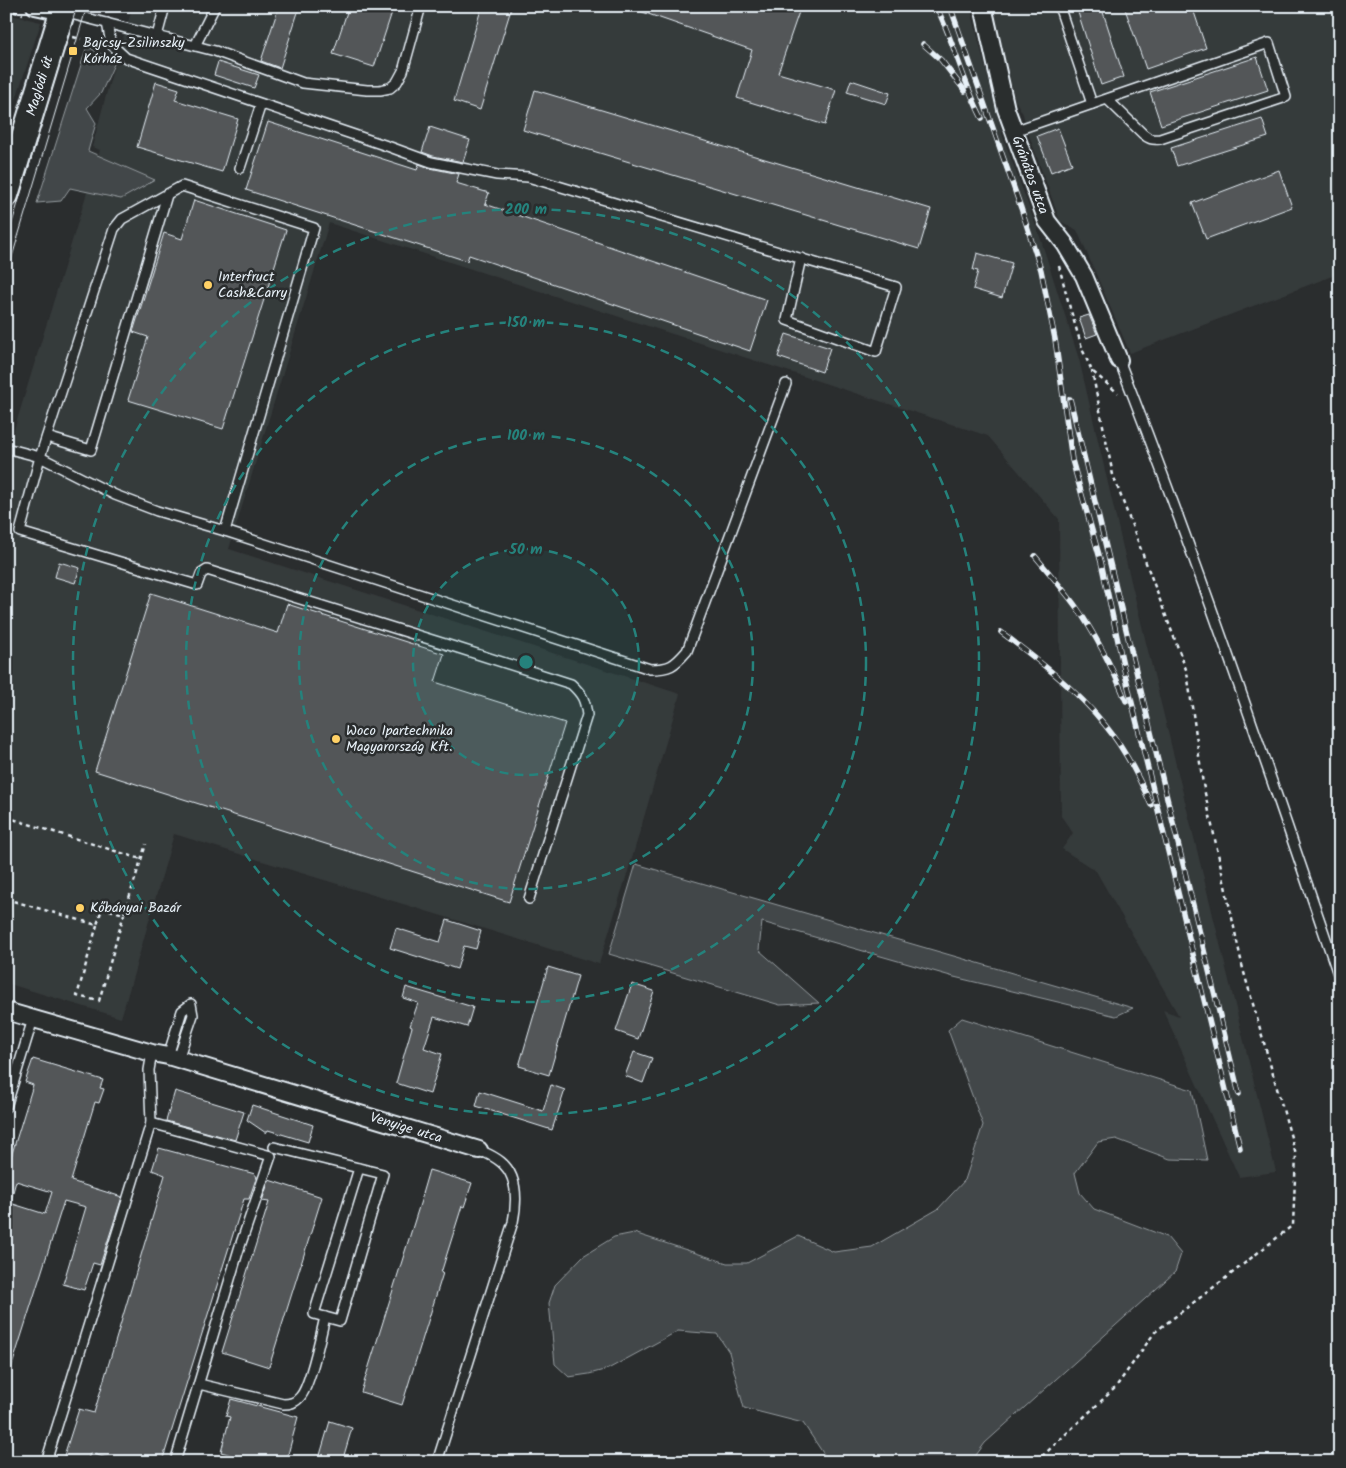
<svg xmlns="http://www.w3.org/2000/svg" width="1346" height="1468" font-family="Kalam,sans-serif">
<rect width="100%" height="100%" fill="#2a2d2e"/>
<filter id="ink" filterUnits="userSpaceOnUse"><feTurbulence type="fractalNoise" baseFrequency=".02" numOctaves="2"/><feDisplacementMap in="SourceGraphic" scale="10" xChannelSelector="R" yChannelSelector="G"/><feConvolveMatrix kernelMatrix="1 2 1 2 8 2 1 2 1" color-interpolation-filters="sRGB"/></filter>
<g filter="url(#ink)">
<g fill="#363a3b">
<polygon points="133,6 970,6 1003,137 1039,234 1079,359 1127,565 1276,1172 1239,1177 1163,1010 1179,1016 1096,871 1062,849 1073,833 1061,816 1059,519 988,436 329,223 229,549 680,694 633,855 599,964 174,834 121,1018 6,983 6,456 100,150 92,147 111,77"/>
<polygon points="992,6 1340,6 1340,273 1130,353 1077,230 1060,221 1026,127 1023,114 1015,100"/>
<polygon points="6,14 41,22 6,130"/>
</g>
<g fill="#424648" stroke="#959ca0">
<polygon points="87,46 115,62 101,93 87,108 96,123 88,151 155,180 121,199 70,188 61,201 37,203"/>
<polygon points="636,864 1133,1008 1116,1016 954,977 762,922 759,950 819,1003 780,1005 609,954"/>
<polygon points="962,1018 1192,1090 1207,1160 1170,1159 1116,1139 1098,1142 1075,1173 1080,1193 1094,1209 1167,1237 1181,1254 1175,1272 985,1443 971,1462 829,1462 803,1423 744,1408 729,1352 717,1334 678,1331 608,1369 589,1374 569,1377 555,1364 549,1303 555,1285 583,1256 614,1237 634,1233 727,1263 747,1263 798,1236 834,1252 872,1247 938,1209 965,1180 983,1125 948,1030"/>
</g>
<g fill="#535759" stroke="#e8f1f8" fill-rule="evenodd">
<polygon points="279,6 300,6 280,68 261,61"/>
<polygon points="349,6 394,6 374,67 333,54"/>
<polygon points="482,6 512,6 480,110 454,101"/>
<polygon points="631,6 801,6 778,73 836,90 825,125 737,98 752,50 631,8"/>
<polygon points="1076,6 1101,6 1124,77 1101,85"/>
<polygon points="1124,6 1192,6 1206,48 1146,69"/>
<polygon points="1257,57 1268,90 1161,125 1150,92"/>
<polygon points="218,62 259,75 254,88 214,75"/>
<polygon points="851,80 890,93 886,104 847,92"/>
<polygon points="156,82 179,89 175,100 238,119 222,172 137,147"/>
<polygon points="535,90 931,209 919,249 523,130"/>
<polygon points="1262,119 1268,137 1177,166 1171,148"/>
<polygon points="268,122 417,170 419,164 430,168 459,174 456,183 489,193 485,204 767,300 750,351 469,255 467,261 246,190"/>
<polygon points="430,127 470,140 463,162 433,156 422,152"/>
<polygon points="1058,128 1072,164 1051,172 1037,136"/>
<polygon points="1279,170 1292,207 1206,239 1192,203"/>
<polygon points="194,200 286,230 223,429 128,400 148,337 133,332 164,233 182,239"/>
<polygon points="977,253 1012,263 1002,298 973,289 978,271 973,270"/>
<polygon points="1089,315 1097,334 1086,338 1079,318"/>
<polygon points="786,334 830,348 822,372 778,357"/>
<polygon points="59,562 80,568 75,583 55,577"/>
<polygon points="151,593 278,633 287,604 444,654 435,682 565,723 509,902 95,771"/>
<polygon points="447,920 481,931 476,949 464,946 457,969 390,948 396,928 440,942"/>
<polygon points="548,967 578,976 549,1075 519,1066"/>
<polygon points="632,984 654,991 638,1039 616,1031"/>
<polygon points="406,987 473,1007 467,1027 434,1017 424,1048 442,1054 430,1094 396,1083 412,1027 410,1026 418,1003 403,998"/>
<polygon points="634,1052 652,1058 643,1083 625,1076"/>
<path d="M33,1059l70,21 -3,8 4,1 -5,14 -4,-1 -24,79 51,16 -22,68 -7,-2 -9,27 -21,-6 23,-77 -22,-6 -55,174 -3,-1v-201l27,-88 -8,-3zM16,1181l36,11 -7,22 -35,-11z"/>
<polygon points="551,1085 565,1090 552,1130 476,1106 480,1091 543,1111"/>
<polygon points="175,1091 244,1112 235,1140 166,1121"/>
<polygon points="252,1105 313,1125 308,1142 268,1130 266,1133 247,1120"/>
<polygon points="159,1148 255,1174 255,1176 257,1176 249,1199 244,1199 162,1462 120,1462 90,1453 87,1462 62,1462 79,1409 94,1413 165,1175 152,1170"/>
<polygon points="429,1170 472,1183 464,1207 462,1206 441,1273 443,1273 402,1405 361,1392 423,1194 422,1194"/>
<polygon points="269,1180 322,1197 269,1367 222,1352 269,1202 262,1201"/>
<polygon points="231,1399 298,1417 286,1462 256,1462 221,1452 230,1417 226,1416"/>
<polygon points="330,1421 352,1428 342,1462 318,1462"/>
</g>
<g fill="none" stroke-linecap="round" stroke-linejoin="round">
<g stroke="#e8f1f8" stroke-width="12">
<g id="lane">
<polyline points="1059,6 1092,104"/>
<polyline points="63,12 215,51 303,83 367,90 380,90 390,88 397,82 403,71 421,6"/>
<polyline points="107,23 111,44 126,58 390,147 431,162 497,175 528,177 896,287 876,352 787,320 801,258"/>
<polyline points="157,36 165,6"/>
<polyline points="195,46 215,6"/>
<path d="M1014,131l255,-88 17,54 -126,42c-8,1 -11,0 -17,-5l-36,-35"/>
<polyline points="240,168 261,104"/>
<path d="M1119,360c80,204 150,412 221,620"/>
<polyline points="47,437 91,450 167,195"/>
<path d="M6,448l34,9 75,38 42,16 68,20 425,138c20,0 24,-3 37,-18l99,-267"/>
<path d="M225,531l89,-303 -132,-42 -60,33 -8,10 -74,228 -20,75 177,53 4,-11 6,-4 251,78 113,36c12,11 14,16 16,31l-58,184"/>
<polyline points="168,1056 182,1011 191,1004 193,1015 178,1059"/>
<polyline points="6,1107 33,1019"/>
<polyline points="151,1123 271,1156 239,1249 175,1462"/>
<polyline points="274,1147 383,1174 340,1321 314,1314 359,1168"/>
<path d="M199,1384l84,20c7,0 12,-1 17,-7 10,-10 21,-63 25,-80"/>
<polyline points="46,1462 151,1123 149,1070 152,1053"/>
<path d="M437,1462l76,-240c4,-20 5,-46 -12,-60 -7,-6 -15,-9 -22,-12"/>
</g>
</g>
<g stroke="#e8f1f8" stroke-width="20">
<g id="street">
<polyline points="35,6 63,12"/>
<polyline points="983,6 1006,109 1047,221 1065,244 1084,276 1119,360"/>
<polyline points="6,1011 152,1053 168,1056 479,1150"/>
</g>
</g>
<g stroke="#e8f1f8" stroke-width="28">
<polyline id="secondary" points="6,195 64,6"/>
</g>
<g stroke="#e8f1f8" stroke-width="2.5" stroke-dasharray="4 4" stroke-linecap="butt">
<polyline points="6,10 23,14"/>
<polyline points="73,37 81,39"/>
<polyline points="1059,266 1070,308 1083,351 1092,371 1118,393"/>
<polyline points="6,817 141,859"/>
<polyline points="6,899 97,925 102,908 124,914 146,844"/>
<polyline points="97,925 77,996 99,1001 124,914"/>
<polyline points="1036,1462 1115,1388 1155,1332 1231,1274 1293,1225 1296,1155 1243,969 1203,784 1187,672 1113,475 1092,371"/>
</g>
<use href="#lane" stroke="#2a2d2e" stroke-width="9"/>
<use href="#street" stroke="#2a2d2e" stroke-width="16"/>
<use href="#secondary" stroke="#2a2d2e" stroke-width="24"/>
<g stroke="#e8f1f8" stroke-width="1">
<polyline points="6,243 77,6"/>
<polyline points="6,277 87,6"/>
</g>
<g stroke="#e8f1f8" stroke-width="5.5">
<g id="rail">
<path d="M936,6c18,36 27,76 46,112"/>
<polyline points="950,6 1021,208 1041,270 1055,339 1072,460 1101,562 1125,674 1240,1148"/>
<polyline points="923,44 941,60 965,91"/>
<polyline points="1070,399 1239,1094"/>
<path d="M1035,556c14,17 29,34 42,52 20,29 36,61 49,93"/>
<path d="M1001,632c37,28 75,57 104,93 19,23 34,52 46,80"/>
</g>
</g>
<use href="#rail" stroke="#2a2d2e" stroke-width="4" stroke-dasharray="11" stroke-linecap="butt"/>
</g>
</g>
<circle cx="526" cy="662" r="113" fill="#25827c" fill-opacity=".12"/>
<g fill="none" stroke="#25827c" stroke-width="2.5" stroke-dasharray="9 6">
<circle cx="526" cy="662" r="113"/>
<circle cx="526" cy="662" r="227"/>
<circle cx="526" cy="662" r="340"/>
<circle cx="526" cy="662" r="453"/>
</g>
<g fill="#ffd166" stroke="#2a2d2e" stroke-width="2">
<rect x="68" y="46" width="10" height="10" rx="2.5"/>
<circle cx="208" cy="285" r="5"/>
<circle cx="336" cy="739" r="5"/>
<circle cx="80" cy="908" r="5"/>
</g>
<g text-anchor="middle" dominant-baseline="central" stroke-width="5" stroke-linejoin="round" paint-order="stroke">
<g font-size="14" fill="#e8f1f8" stroke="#2a2d2e" text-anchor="start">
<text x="83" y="43">Bajcsy-Zsilinszky<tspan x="83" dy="16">Kórház</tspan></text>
<text x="218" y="277">Interfruct<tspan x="218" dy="16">Cash&amp;Carry</tspan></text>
<text x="346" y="731">Woco Ipartechnika<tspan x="346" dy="16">Magyarország Kft.</tspan></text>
<text x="90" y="908">Kőbányai Bazár</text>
</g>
<g font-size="14" fill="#e8f1f8" stroke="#2a2d2e">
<text transform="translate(40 86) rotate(-73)">Maglódi út</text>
<text transform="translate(1030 175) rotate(70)">Gránátos utca</text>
<text transform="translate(406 1128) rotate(17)">Venyige utca</text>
</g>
</g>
<circle cx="526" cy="662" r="8" fill="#25827c" stroke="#2a2d2e" stroke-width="2.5"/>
<g font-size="15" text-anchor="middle" font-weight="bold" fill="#25827c" stroke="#2a2d2e" stroke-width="5" stroke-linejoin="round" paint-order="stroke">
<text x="526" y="214">200 m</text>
<text x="526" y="327">150 m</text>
<text x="526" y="440">100 m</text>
<text x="526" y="554">50 m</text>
</g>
<rect width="1346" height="1468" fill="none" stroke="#2a2d2e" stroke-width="25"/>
<rect x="12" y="12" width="1321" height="1443" fill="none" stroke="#e8f1f8" stroke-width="2" filter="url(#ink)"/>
</svg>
